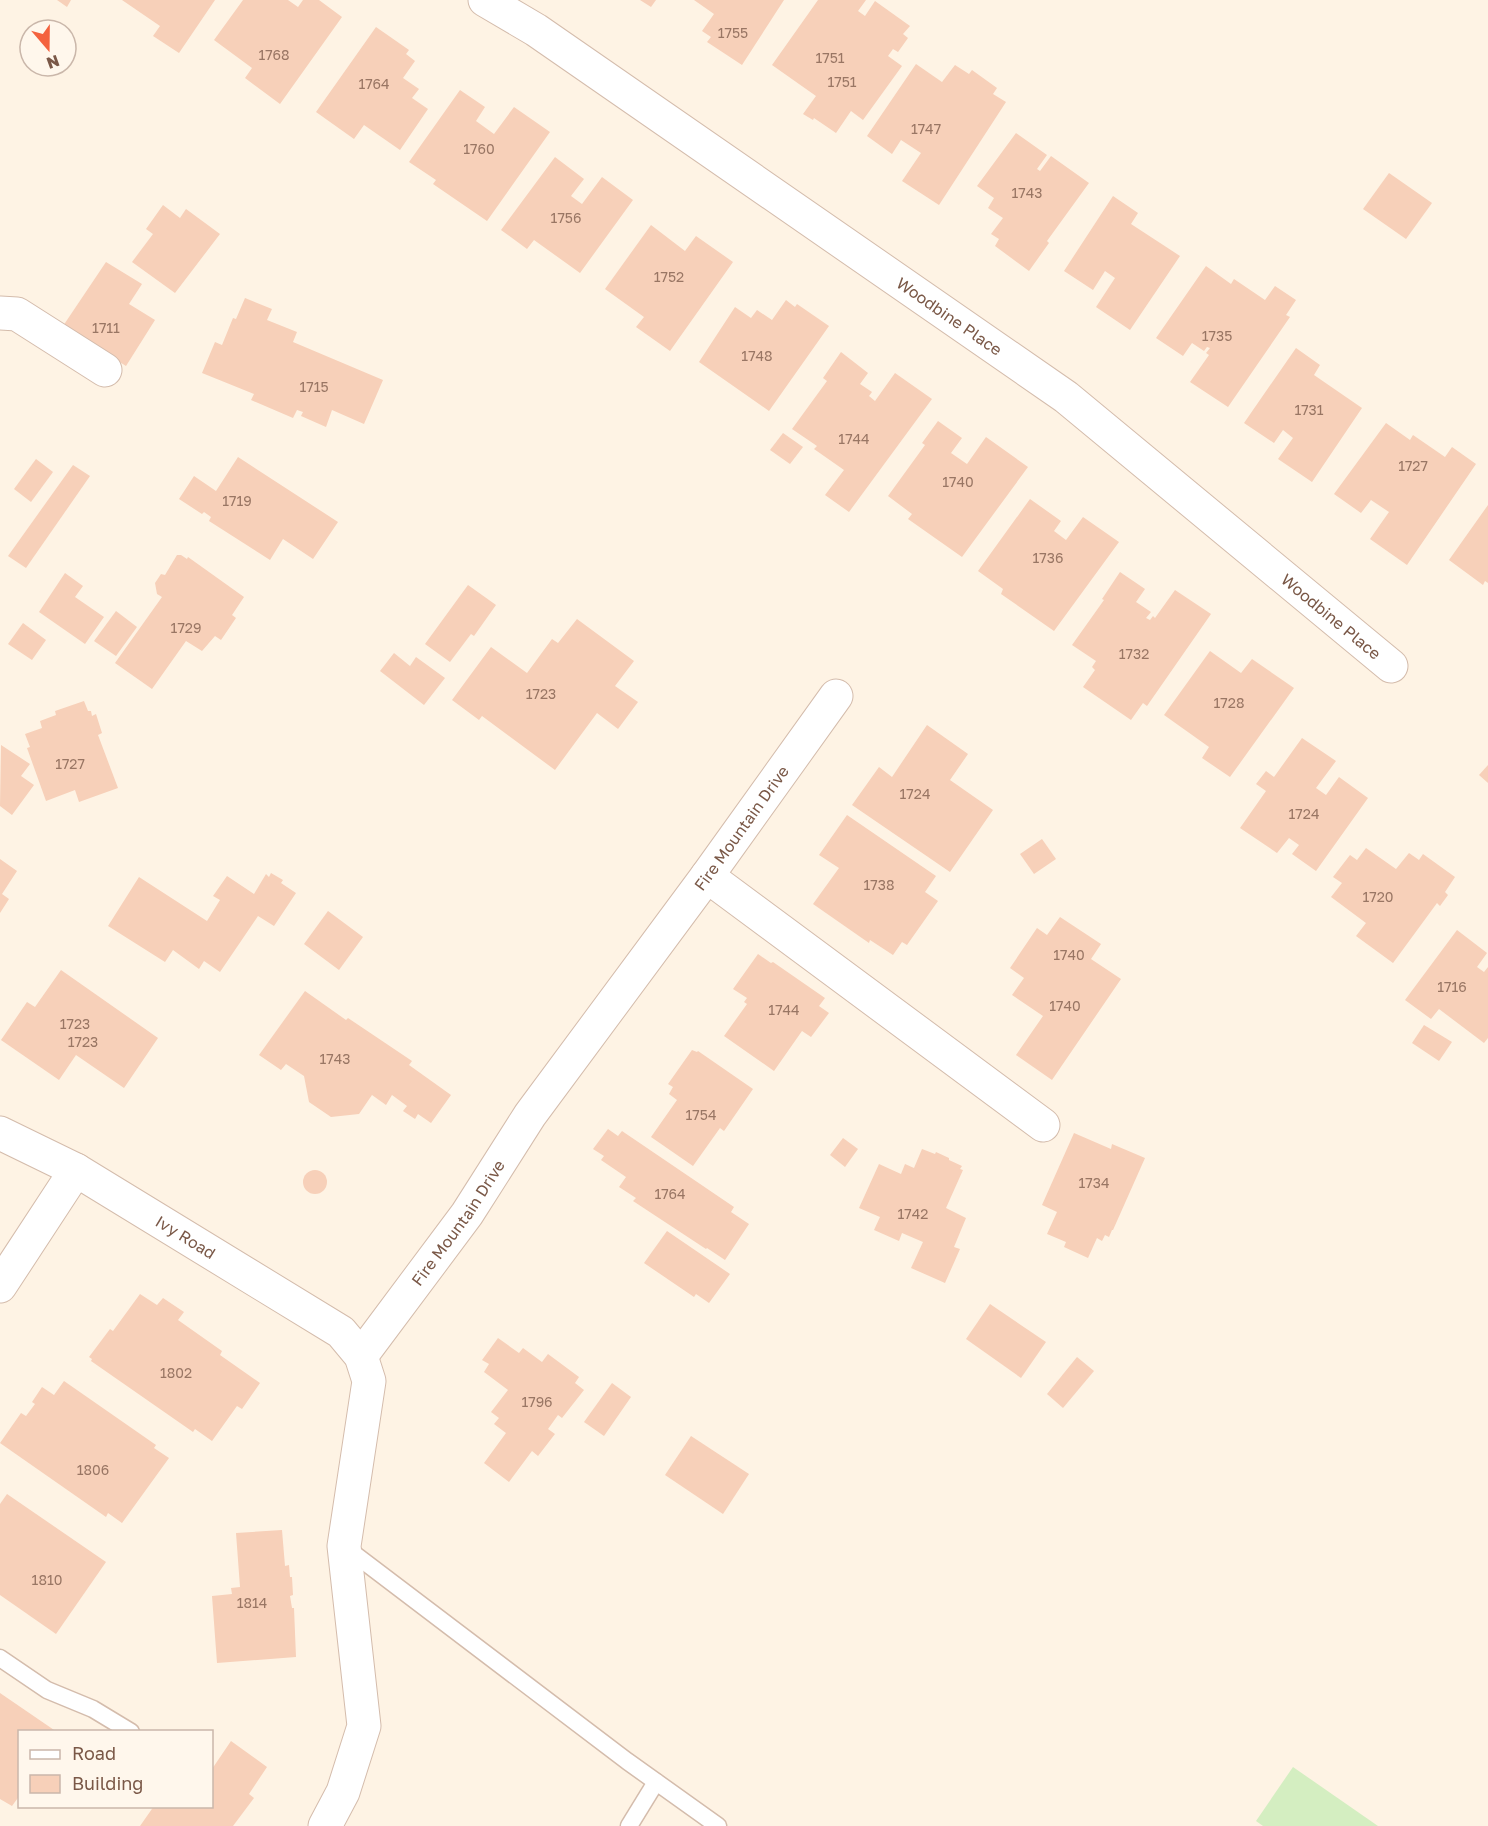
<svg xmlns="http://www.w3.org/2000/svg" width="1488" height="1826" font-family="'Golos Text',sans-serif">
<rect width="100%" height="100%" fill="#fef3e4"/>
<polygon fill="#d4eec1" points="1293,1767 1378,1826 1263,1826 1256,1821"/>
<g fill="#f7d0b9">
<polygon points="57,0 71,0 67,7"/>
<polygon points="122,0 215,0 179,53 153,36 160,26"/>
<polygon points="243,0 288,0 298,7 303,0 319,0 342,17 280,104 245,78 252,68 214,40"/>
<polygon points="640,0 656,0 651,7"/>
<polygon points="694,0 784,0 742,65 707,42 711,37 702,31 714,14"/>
<polygon points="818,0 866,0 858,11 865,16 875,1 910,26 903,34 908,38 898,52 893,49 888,56 902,66 863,120 851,111 836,133 814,118 813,120 803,114 816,96 772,65"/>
<polygon points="376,27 409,50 406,54 415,61 403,78 419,89 412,98 428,109 400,150 364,125 354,139 316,112"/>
<polygon points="916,64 942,82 955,65 969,74 972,70 997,88 993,94 1006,102 939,205 902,181 921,153 901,140 892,154 867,136"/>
<polygon points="460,90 485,107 476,121 494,134 514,107 550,132 487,221 433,184 436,180 409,162"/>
<polygon points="1016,133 1047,155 1037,169 1040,171 1051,156 1089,183 1047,241 1049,243 1029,271 995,246 999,239 991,234 1003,218 988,208 994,198 977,186"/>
<polygon points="555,157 584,179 571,196 582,204 602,177 633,200 580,273 534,240 527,249 501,230"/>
<polygon points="1389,173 1432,203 1406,239 1363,209"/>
<polygon points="1113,196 1138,213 1131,224 1180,256 1130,330 1096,307 1115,278 1105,271 1093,290 1064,271"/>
<polygon points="163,205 180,218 186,209 220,234 175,293 132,262 153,234 146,229"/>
<polygon points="651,225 685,251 696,236 733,262 670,351 636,327 644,317 605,289"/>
<polygon points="106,262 142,284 129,304 155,320 126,366 63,326"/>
<polygon points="1206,266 1231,284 1234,279 1265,300 1275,286 1296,300 1286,315 1290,317 1228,407 1190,382 1209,355 1206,353 1210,348 1207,347 1204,351 1192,343 1183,356 1156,338"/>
<polygon points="245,298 272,309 267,320 297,332 293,342 383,380 364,424 332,410 326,427 301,416 303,412 297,410 293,418 251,400 254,394 202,373 215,342 222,345 233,318 236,319"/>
<polygon points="786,300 795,307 797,304 829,326 769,411 699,362 735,307 751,318 757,310 772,320"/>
<polygon points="1296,348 1320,365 1314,375 1362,408 1312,482 1278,459 1293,438 1283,430 1274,443 1244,423"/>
<polygon points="841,352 868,373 860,384 872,392 869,396 875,401 895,373 932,399 849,512 825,495 844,470 814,449 817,446 792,429 827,381 823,378"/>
<polygon points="938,421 962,438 951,453 967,464 986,437 1028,467 962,557 908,519 912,514 888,496 925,445 922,443"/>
<polygon points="1386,423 1410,440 1413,435 1445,457 1452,447 1476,464 1407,565 1370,539 1389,512 1371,500 1361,513 1334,494"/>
<polygon points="783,433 803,447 790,464 770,450"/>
<polygon points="238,457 338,522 313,559 283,539 270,560 209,521 211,517 204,512 202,514 179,499 194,476 216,491"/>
<polygon points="36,459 53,472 31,502 14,489"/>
<polygon points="73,465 90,476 26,568 8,556"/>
<polygon points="1030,499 1061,521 1054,531 1066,540 1083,517 1119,542 1054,631 1001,594 1003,589 978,571"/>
<polygon points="1488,505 1488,583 1485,581 1483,585 1449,560"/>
<polygon points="177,555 181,555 187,559 188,557 244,597 232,615 236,618 221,640 215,636 202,651 186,641 152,689 115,663 162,597 157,594 155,583 161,574 165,575"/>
<polygon points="1120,572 1145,589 1136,602 1151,612 1146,618 1150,620 1153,616 1155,618 1175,590 1211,614 1147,706 1143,703 1131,720 1083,687 1095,670 1092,667 1096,661 1072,645 1104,600 1102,599"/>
<polygon points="65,573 83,586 75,597 104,617 85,644 39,612"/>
<polygon points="468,585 496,605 474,636 471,634 450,662 425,644"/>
<polygon points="116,611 137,627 116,656 94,641"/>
<polygon points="577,619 634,661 615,686 638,702 618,729 597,713 555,770 482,716 479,720 452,700 491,647 527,673 552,639 558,643"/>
<polygon points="23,623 46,640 32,660 8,644"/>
<polygon points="1210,651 1241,673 1252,659 1294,688 1230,777 1202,758 1209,747 1164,715"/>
<polygon points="394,653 410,666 416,657 445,678 424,705 380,671"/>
<polygon points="84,701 88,711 91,711 92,716 96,714 102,733 98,735 118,788 79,802 75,790 46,801 27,748 30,747 25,734 42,728 40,721 56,715 55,711"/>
<polygon points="927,725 968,754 950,780 993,810 950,872 852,805 879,767 892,777"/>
<polygon points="1302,738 1336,761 1316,788 1326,795 1339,777 1368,798 1316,871 1292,854 1299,845 1289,838 1277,853 1240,828 1266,791 1256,784 1266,771 1274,777"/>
<polygon points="1,745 30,764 21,776 34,785 12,815 0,806"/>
<polygon points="1488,765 1488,783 1479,775"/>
<polygon points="847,815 936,876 925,892 938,901 907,945 902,942 893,955 870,940 869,943 813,904 839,868 819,855"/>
<polygon points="1042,839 1056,859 1034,874 1020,854"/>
<polygon points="1366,848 1396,869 1409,853 1419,860 1423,854 1455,877 1445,892 1448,895 1440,906 1437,903 1393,963 1356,936 1366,923 1331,897 1342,883 1333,877 1350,855 1357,860"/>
<polygon points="0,859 17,871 2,894 9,899 0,913"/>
<polygon points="271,873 283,880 281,883 296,893 274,926 258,916 220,972 204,961 199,969 173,950 165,962 108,926 139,877 207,921 220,900 213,896 227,876 254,894 266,874 269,877"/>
<polygon points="328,911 363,937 339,970 304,944"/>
<polygon points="1060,917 1101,944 1091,959 1121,979 1052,1080 1016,1055 1043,1016 1012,995 1024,978 1010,968 1037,928 1047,935"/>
<polygon points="1457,930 1487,953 1477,967 1484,972 1488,967 1488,1038 1484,1043 1439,1009 1431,1019 1405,1000"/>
<polygon points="758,954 771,963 773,962 825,998 819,1006 829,1013 811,1037 802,1031 774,1071 724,1036 747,1004 744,1002 747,998 733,989"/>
<polygon points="61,970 158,1038 124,1088 76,1055 59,1080 1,1040 27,1002 35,1007"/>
<polygon points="305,991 346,1020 348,1018 412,1061 409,1065 451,1095 431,1123 418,1114 415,1119 403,1111 407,1106 392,1095 386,1105 372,1095 359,1114 331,1117 309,1102 304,1076 286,1064 281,1070 259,1055"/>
<polygon points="1424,1025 1452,1042 1439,1061 1412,1043"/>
<polygon points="692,1050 697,1052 698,1051 753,1089 724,1131 720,1128 693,1166 651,1137 677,1100 669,1094 673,1087 668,1084"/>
<polygon points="608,1129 618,1136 622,1131 734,1207 731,1212 749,1224 725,1260 707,1248 706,1249 633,1201 636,1198 619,1187 626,1177 601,1160 604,1156 593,1149"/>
<polygon points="1074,1133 1111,1149 1112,1144 1145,1158 1113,1230 1112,1230 1109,1237 1105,1235 1102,1241 1097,1238 1088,1258 1064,1247 1066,1242 1047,1234 1057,1212 1042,1205"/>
<polygon points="843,1138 858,1149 845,1167 830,1155"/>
<polygon points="922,1149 935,1154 936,1152 949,1158 949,1160 962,1166 960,1169 963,1170 946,1208 966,1218 954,1247 960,1249 945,1283 911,1268 923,1242 902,1233 899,1241 874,1230 880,1217 859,1208 879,1164 901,1174 905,1164 914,1168"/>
<circle cx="315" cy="1182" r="12"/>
<polygon points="667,1231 730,1274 709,1303 696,1294 694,1297 644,1263"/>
<polygon points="140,1294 157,1305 163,1298 184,1312 178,1320 222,1351 220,1355 260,1383 242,1409 237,1406 212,1441 195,1429 193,1432 91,1361 92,1359 89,1357 110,1329 113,1331"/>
<polygon points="990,1304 1046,1342 1021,1378 966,1339"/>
<polygon points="498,1338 519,1353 523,1348 542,1362 548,1354 579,1377 575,1383 584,1390 562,1418 558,1415 548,1429 555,1434 538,1456 532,1451 509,1482 484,1463 506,1433 494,1424 499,1418 491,1412 508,1390 484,1372 489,1364 482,1360"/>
<polygon points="1077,1357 1094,1371 1063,1408 1047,1394"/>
<polygon points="64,1381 156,1445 154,1448 169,1458 122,1523 108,1513 106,1517 0,1443 21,1413 26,1416 35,1404 32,1402 42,1387 54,1395"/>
<polygon points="612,1383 631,1397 604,1436 584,1422"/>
<polygon points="691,1436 749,1474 723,1514 665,1475"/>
<polygon points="7,1494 106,1562 56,1634 0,1595 0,1504"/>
<polygon points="282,1530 285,1566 289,1565 290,1577 292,1577 293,1595 290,1596 292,1608 294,1608 296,1657 217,1663 212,1596 232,1594 231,1588 240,1587 236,1533"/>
<polygon points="0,1693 57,1732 20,1732 20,1795 12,1806 0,1799"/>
<polygon points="231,1741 267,1767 249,1794 254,1798 233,1826 140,1826 154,1806 212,1806 212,1769"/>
</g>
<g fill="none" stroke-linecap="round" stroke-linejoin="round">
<g stroke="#d4bcac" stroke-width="19">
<g id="service">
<polyline points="345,1547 627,1761 718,1826"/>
<polyline points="0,1658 47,1690 93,1709 131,1732"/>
<polyline points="629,1826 656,1782"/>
</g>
</g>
<g stroke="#d4bcac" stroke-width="35">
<g id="minor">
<path id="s1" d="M485,0l51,30 530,367 325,269"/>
<polyline points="0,313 17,314 105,370"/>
<polyline points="707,876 1043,1125"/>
<polyline points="0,1286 76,1170"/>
<path id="s2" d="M361,1356l106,-142 63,-99 177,-239 129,-180"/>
</g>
</g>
<g stroke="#d4bcac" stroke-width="35">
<g id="tertiary">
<path id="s3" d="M0,1133l76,37 265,162 20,24 8,25 -25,165 20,180 -21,66 -18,34"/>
</g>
</g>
<use href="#service" stroke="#fff" stroke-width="16"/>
<use href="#minor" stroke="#fff" stroke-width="33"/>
<use href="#tertiary" stroke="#fff" stroke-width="33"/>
</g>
<g text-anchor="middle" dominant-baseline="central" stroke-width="5" stroke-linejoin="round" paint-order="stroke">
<g font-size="14" fill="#997664">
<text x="733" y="32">1755</text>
<text x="274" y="54">1768</text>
<text x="830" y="57">1751</text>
<text x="842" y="81">1751</text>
<text x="374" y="83">1764</text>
<text x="926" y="128">1747</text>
<text x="479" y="148">1760</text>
<text x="1027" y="192">1743</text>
<text x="566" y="217">1756</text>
<text x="669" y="276">1752</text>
<text x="106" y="327">1711</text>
<text x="1217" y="335">1735</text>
<text x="757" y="355">1748</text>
<text x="314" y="386">1715</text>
<text x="1309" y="409">1731</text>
<text x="854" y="438">1744</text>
<text x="1413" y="465">1727</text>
<text x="958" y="481">1740</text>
<text x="237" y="500">1719</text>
<text x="1048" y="557">1736</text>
<text x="186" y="627">1729</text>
<text x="1134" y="653">1732</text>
<text x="541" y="693">1723</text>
<text x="1229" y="702">1728</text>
<text x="70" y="763">1727</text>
<text x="915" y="793">1724</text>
<text x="1304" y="813">1724</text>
<text x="879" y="884">1738</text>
<text x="1378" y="896">1720</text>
<text x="1069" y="954">1740</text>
<text x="1452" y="986">1716</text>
<text x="1065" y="1005">1740</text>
<text x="784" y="1009">1744</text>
<text x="75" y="1023">1723</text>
<text x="83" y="1041">1723</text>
<text x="335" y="1058">1743</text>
<text x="701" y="1114">1754</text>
<text x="1094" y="1182">1734</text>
<text x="670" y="1193">1764</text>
<text x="913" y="1213">1742</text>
<text x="176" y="1372">1802</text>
<text x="537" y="1401">1796</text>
<text x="93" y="1469">1806</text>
<text x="47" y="1579">1810</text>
<text x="252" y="1602">1814</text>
</g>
<g font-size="16" fill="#7a5847" stroke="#fff7ec">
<text stroke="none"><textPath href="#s1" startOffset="562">Woodbine Place</textPath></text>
<text stroke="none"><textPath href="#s1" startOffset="1048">Woodbine Place</textPath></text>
<text stroke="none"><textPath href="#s2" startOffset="651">Fire Mountain Drive</textPath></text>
<text stroke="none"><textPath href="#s2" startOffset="165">Fire Mountain Drive</textPath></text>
<text stroke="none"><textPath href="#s3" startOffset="213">Ivy Road</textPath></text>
</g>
</g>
<rect x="18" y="1730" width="195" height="78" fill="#fff7ec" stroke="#cab7aa" stroke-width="1.5"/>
<rect x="30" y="1750" width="30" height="9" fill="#ffffff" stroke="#cab7aa" stroke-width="1.5"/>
<text x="72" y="1760" font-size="18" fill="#7a5847">Road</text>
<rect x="30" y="1775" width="30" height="18" fill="#f7d0b9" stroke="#cab7aa" stroke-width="1.5"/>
<text x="72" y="1790" font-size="18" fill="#7a5847">Building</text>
<g transform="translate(48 48) rotate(160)"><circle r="28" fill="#fff7ec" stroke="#cab7aa" stroke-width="1.5"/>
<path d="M0-4.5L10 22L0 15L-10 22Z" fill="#f4623e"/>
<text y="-9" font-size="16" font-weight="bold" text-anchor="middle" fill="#7a5847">N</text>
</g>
</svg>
